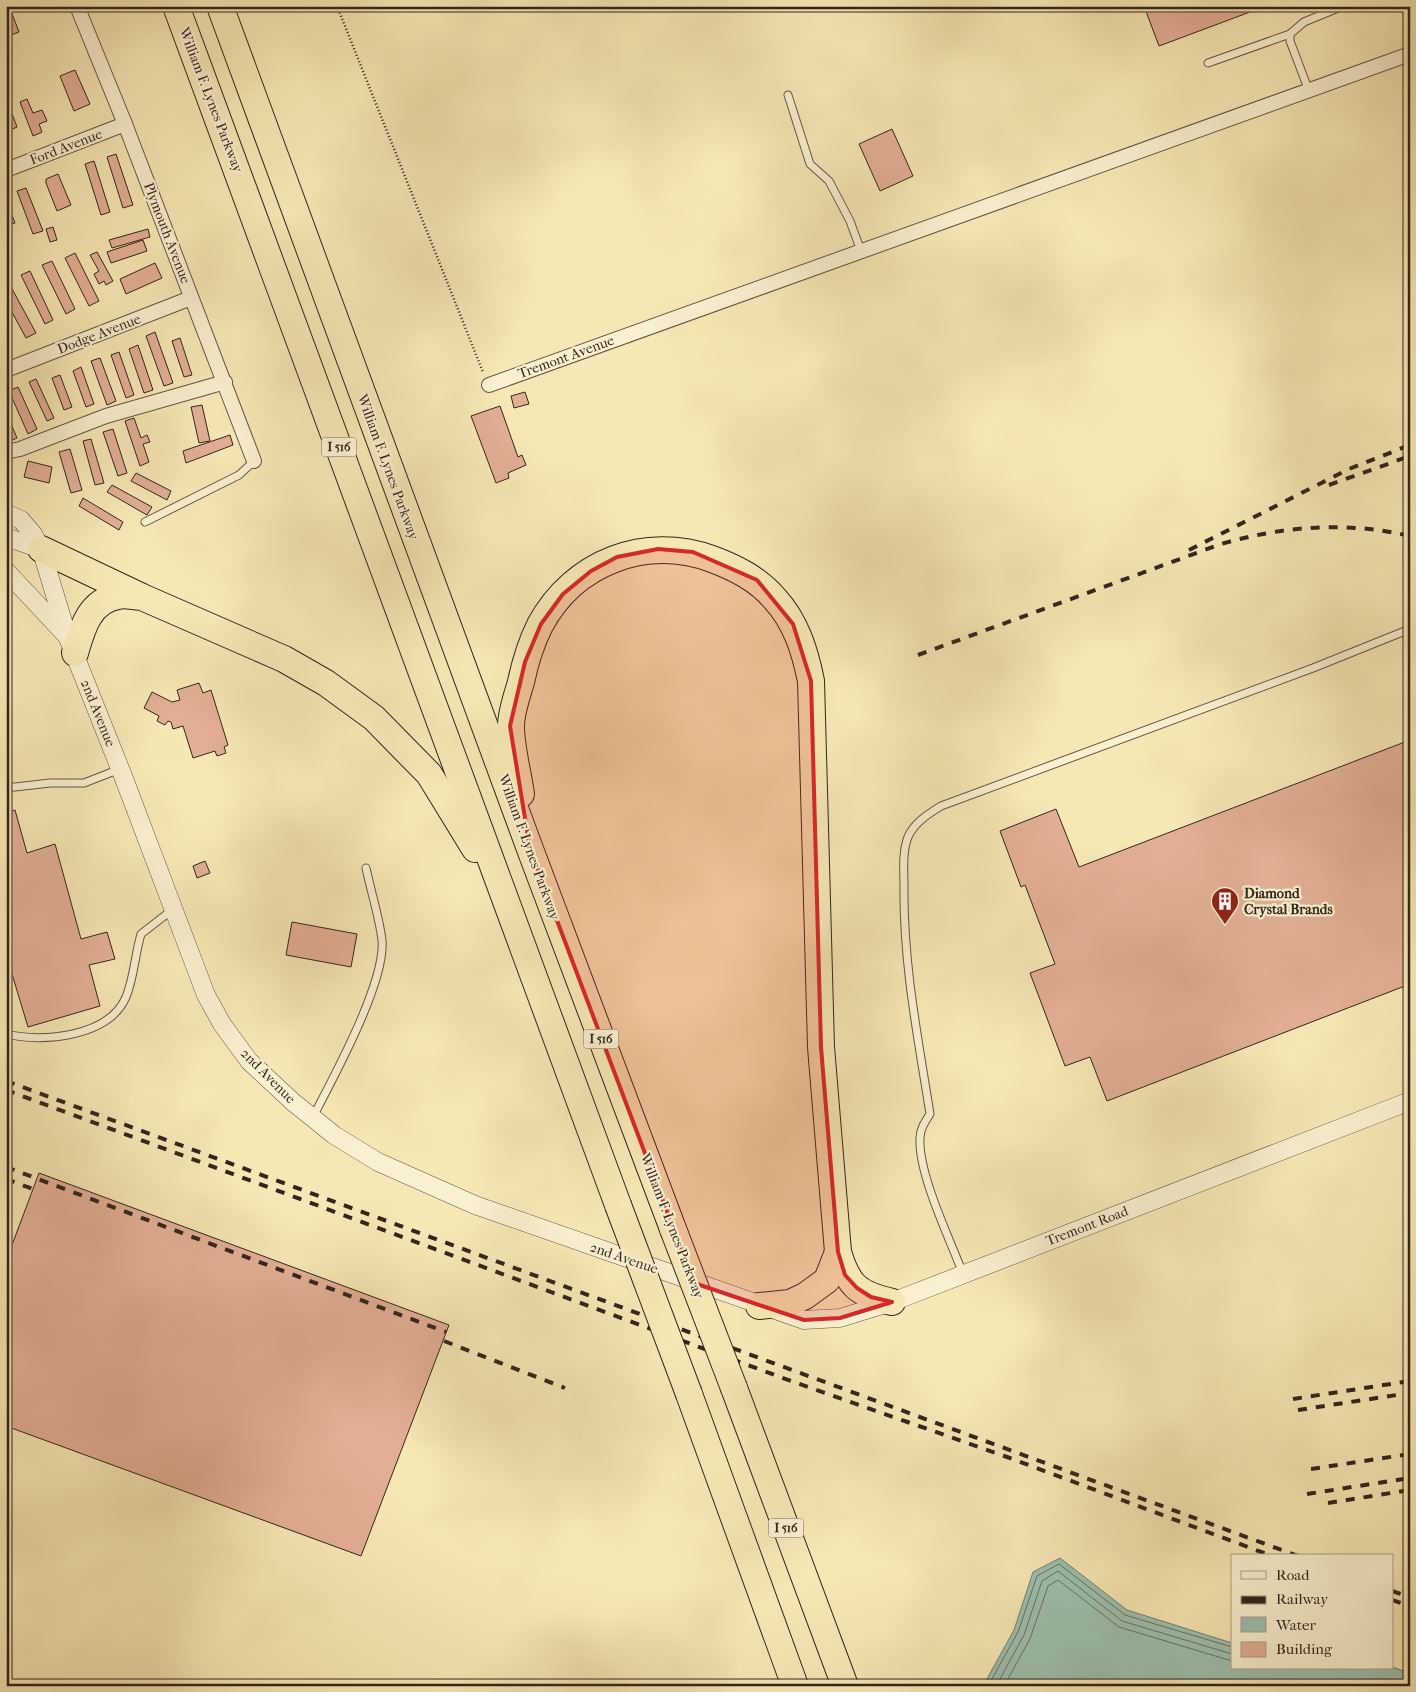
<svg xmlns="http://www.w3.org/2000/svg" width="1416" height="1692" font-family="'IM FELL French Canon',serif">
<rect width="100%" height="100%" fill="#f6e8b5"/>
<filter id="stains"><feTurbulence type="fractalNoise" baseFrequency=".004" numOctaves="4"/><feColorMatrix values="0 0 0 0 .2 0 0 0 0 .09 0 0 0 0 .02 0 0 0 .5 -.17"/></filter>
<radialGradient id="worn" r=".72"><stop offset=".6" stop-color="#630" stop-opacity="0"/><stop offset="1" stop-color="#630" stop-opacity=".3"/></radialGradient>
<polygon fill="#9dc0ae" stroke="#738274" points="1060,1558 1127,1610 1232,1643 1232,1668 1392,1667 1410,1673 1410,1686 983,1686 1014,1630 1033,1572"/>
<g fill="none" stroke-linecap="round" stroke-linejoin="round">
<g stroke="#687265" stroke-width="1">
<polyline points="988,1686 1018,1632 1037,1576 1059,1564 1125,1615 1232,1647"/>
<polyline points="996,1686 1024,1635 1042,1581 1058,1571 1122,1621 1232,1654"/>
<polyline points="1004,1686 1030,1639 1048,1586 1058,1580 1119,1627 1232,1661"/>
</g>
</g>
<g fill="#e2af94" stroke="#33251c">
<polygon points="6,6 9,6 19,32 6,37"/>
<polygon points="1144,6 1266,6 1159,46"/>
<polygon points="75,70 90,104 74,111 60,76"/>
<polygon points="6,98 17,127 8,131 6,126"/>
<polygon points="27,99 33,113 42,110 47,121 39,124 42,132 33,136 20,102"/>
<polygon points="892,129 913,176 880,191 859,144"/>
<polygon points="116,154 133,205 123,208 107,157"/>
<polygon points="94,161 110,212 101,215 85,164"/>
<polygon points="58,174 71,205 57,211 46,183 46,179"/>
<polygon points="26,188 43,231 33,234 17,191"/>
<polygon points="6,200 15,223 6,226"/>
<polygon points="53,227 57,240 50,242 46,229"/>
<polygon points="148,229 150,237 112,248 109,240"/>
<polygon points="143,240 147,251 111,263 107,252"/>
<polygon points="97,252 113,281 106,285 104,281 99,284 94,274 99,271 90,255"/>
<polygon points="75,253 99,301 89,306 65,258"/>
<polygon points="52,261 75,309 66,314 42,265"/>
<polygon points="155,263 162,278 126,294 120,279"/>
<polygon points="30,271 53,320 45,324 21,275"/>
<polygon points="11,287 36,333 26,338 6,301 6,289"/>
<polygon points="155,332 173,383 164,386 146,336"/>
<polygon points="180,338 192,375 184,377 172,341"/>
<polygon points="138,345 153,390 144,393 129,349"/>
<polygon points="119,352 134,395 126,398 111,355"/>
<polygon points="100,358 116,401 107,405 91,361"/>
<polygon points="81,367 94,404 86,407 73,371"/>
<polygon points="60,375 72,407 64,410 52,378"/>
<polygon points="36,379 54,418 47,421 29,382"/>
<polygon points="18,387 37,429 28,434 9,391"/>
<polygon points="525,392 529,404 514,408 511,396"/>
<polygon points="202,405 210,441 199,443 191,407"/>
<polygon points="500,406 518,457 522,455 526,465 508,473 509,478 496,483 471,416"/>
<polygon points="6,412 17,438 8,442 6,438"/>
<polygon points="134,418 141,438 147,435 150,442 143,444 149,462 140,466 125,421"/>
<polygon points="113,429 127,473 118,476 103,432"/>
<polygon points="230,435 233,445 186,463 183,451"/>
<polygon points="91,439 104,483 95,485 83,441"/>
<polygon points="70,449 82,490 71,493 59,452"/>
<polygon points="28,461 52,467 49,483 24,477"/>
<polygon points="136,473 171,491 167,500 131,481"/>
<polygon points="112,485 152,507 147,515 107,492"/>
<polygon points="83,498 123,522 119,530 79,506"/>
<polygon points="199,683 203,693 211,690 228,745 224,747 226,753 217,756 215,751 193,758 183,726 173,729 171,722 168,721 165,725 157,721 159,716 144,708 152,692 172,702 180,700 177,690"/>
<polygon points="1410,740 1410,984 1107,1101 1090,1057 1065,1066 1030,973 1055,964 1025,885 1021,887 1000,831 1056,809 1079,867"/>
<polygon points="15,810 27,853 55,844 81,939 107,932 115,959 89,965 100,1006 28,1027 6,954 6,813"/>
<polygon points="205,861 210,873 197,878 193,866"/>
<polygon points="292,922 357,934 351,967 286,955"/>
<polygon points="39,1173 449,1325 361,1556 6,1426 6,1261"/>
</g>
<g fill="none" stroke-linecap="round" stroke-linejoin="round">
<g stroke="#645642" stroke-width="9">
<g id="service">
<polyline points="1208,63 1290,34"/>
<polyline points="1309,91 1290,41 1290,34 1304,22 1343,6"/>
<polyline points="788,95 810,164 829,181 850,221 861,251"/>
<polyline points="145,522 239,475 254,461"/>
<polyline points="6,788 50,783 84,783 120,769"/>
<path d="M6,1034c36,9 103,3 120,-37 8,-19 9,-43 15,-63l31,-24"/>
<path d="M313,1117c20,-39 73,-135 69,-177 -3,-24 -11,-48 -16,-72"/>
<path d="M963,1274c-13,-35 -45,-100 -43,-136 0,-9 5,-16 10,-24 -12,-76 -27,-151 -26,-228 0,-15 -2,-34 4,-49 6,-14 20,-23 33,-31l372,-138 97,-39"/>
</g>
</g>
<g stroke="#645642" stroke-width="16">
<g id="minor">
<polyline points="77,6 125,124 254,461"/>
<polyline points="6,170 125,124"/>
<polyline points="6,370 191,298"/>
<polyline points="489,385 1410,54"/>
<polyline points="6,452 20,449 106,416 225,382"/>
</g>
</g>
<g stroke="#645642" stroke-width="19">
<g id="tertiary">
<polyline points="6,513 21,520 33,534 41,549 68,638 123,776 206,995 222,1024 249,1061 293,1102 334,1135 378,1162 475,1205 804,1320 840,1318 892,1302 1410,1101"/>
<polyline points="6,537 41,549"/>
<polyline points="6,571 66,635"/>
</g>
</g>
<g stroke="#33251c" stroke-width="28">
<g id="motorway">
<polyline points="176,6 618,1205"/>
<polyline points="220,6 530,849 673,1229"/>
<polyline points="41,549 140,596"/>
<path d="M75,653c7,-24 14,-52 43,-57 7,-2 17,1 24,1l142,62 42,24 48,35 55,56 46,75"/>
<path d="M521,794c-3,-22 -10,-46 -10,-68 0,-14 6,-30 10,-44 4,-19 10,-39 19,-57 34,-63 105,-90 172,-66 24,9 46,20 63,40 21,23 30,52 36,82l10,366 17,205c10,34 20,42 54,50"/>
<polyline points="759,1306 790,1303 805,1296 827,1280 838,1252"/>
<polyline points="734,1388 845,1686"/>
<polyline points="689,1394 795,1686"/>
</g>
</g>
<polyline stroke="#33251c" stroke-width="2.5" stroke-dasharray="1 2.5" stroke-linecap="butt" points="337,6 483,372"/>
<use href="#service" stroke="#f9f0cf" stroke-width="7"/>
<use href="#minor" stroke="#f9f0cf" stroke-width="14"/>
<use href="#tertiary" stroke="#f9f0cf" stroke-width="18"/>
<use href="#motorway" stroke="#f6e8b5" stroke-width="26"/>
<g stroke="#33251c" stroke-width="4" stroke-dasharray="9 9" stroke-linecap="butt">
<polyline points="1329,485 1410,456"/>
<polyline points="1189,550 1349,469 1410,445"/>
<path d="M918,655l303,-111c63,-18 125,-23 189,-8"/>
<polyline points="6,1081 1298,1556"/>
<polyline points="6,1090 791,1381 1007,1457 1272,1556"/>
<polyline points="6,1167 446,1332"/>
<polyline points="6,1179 33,1189"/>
<polyline points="444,1341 565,1388"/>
<polyline points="1293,1399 1410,1381"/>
<polyline points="1298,1410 1410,1393"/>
<polyline points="1311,1469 1410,1454"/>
<polyline points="1307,1494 1410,1478"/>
<polyline points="1328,1503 1410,1490"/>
<polyline points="1392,1591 1410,1597"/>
<polyline points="1392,1600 1410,1606"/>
</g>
<g stroke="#33251c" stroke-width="28" stroke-linecap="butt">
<g id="motorway-bridge">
<polyline points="618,1205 689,1394"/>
<polyline points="673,1229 734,1388"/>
</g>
</g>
<use href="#motorway-bridge" stroke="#f6e8b5" stroke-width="26"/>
</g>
<path fill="#d62828" fill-opacity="0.2" stroke="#d62828" stroke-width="4" stroke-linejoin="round" d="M658,549l35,3 64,28 36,44 18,57 10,366 17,205 7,23 12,13 14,9 21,5 -52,16 -36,2 -110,-37 -164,-434 -20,-123 15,-64 16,-38 22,-30 28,-23 26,-14z"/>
<defs>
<g id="building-pin" transform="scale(1.4375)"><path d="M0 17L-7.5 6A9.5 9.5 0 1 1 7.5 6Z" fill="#8f2418" stroke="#f9f0cf"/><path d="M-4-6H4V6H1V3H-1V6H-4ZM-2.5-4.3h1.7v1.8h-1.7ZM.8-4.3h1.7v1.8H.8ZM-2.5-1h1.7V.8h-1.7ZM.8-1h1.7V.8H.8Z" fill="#fff"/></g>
</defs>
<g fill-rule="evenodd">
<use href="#building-pin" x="1225" y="901"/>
</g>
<g text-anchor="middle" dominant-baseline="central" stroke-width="4.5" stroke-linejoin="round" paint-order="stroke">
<g fill="#f9f0cf" stroke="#6e6252" stroke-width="1">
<rect x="321.5" y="437.5" width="35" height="19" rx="4"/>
<rect x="583.5" y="1029.5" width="35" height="19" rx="4"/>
<rect x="768.5" y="1518.5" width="35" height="19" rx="4"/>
</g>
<g font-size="12" font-weight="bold" fill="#33251c">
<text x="339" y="447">I 516</text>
<text x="601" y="1039">I 516</text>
<text x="786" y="1528">I 516</text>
</g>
<g font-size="14" fill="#33251c" stroke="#f9f0cf">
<text transform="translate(211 100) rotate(69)">William F. Lynes Parkway</text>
<text transform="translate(66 147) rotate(-21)">Ford Avenue</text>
<text transform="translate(167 233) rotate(69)">Plymouth Avenue</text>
<text transform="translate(99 334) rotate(-21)">Dodge Avenue</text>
<text transform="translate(566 357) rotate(-20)">Tremont Avenue</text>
<text transform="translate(388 467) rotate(70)">William F. Lynes Parkway</text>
<text transform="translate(98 713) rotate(68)">2nd Avenue</text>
<text transform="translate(529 847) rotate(70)">William F. Lynes Parkway</text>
<text transform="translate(268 1076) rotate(45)">2nd Avenue</text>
<text transform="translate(672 1226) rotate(69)">William F. Lynes Parkway</text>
<text transform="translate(1087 1226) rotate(-21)">Tremont Road</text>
<text transform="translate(624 1258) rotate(19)">2nd Avenue</text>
</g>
<g font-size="14" font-weight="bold" fill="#33251c" stroke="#f9f0cf" text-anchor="start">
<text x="1244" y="893">Diamond<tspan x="1244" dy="16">Crystal Brands</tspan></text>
</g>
</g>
<rect width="1416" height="1692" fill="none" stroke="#f6e8b5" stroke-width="25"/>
<rect x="8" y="8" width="1401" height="1677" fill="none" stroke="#33251c" stroke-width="2.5"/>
<rect x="12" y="12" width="1391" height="1667" fill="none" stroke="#33251c"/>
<rect x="1231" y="1554" width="162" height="115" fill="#f9f0cf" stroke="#aa9f87"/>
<rect x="1241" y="1571" width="25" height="8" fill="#f9f0cf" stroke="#aa9f87"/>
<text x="1276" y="1580" font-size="15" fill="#33251c">Road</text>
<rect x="1241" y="1596" width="25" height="8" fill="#33251c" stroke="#aa9f87"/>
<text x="1276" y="1604" font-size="15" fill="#33251c">Railway</text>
<rect x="1241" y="1617" width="25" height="15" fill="#9dc0ae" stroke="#aa9f87"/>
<text x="1276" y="1630" font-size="15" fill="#33251c">Water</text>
<rect x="1241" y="1642" width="25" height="15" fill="#e2af94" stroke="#aa9f87"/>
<text x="1276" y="1654" font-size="15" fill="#33251c">Building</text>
<rect width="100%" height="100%" filter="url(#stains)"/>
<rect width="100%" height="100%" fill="url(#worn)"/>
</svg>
